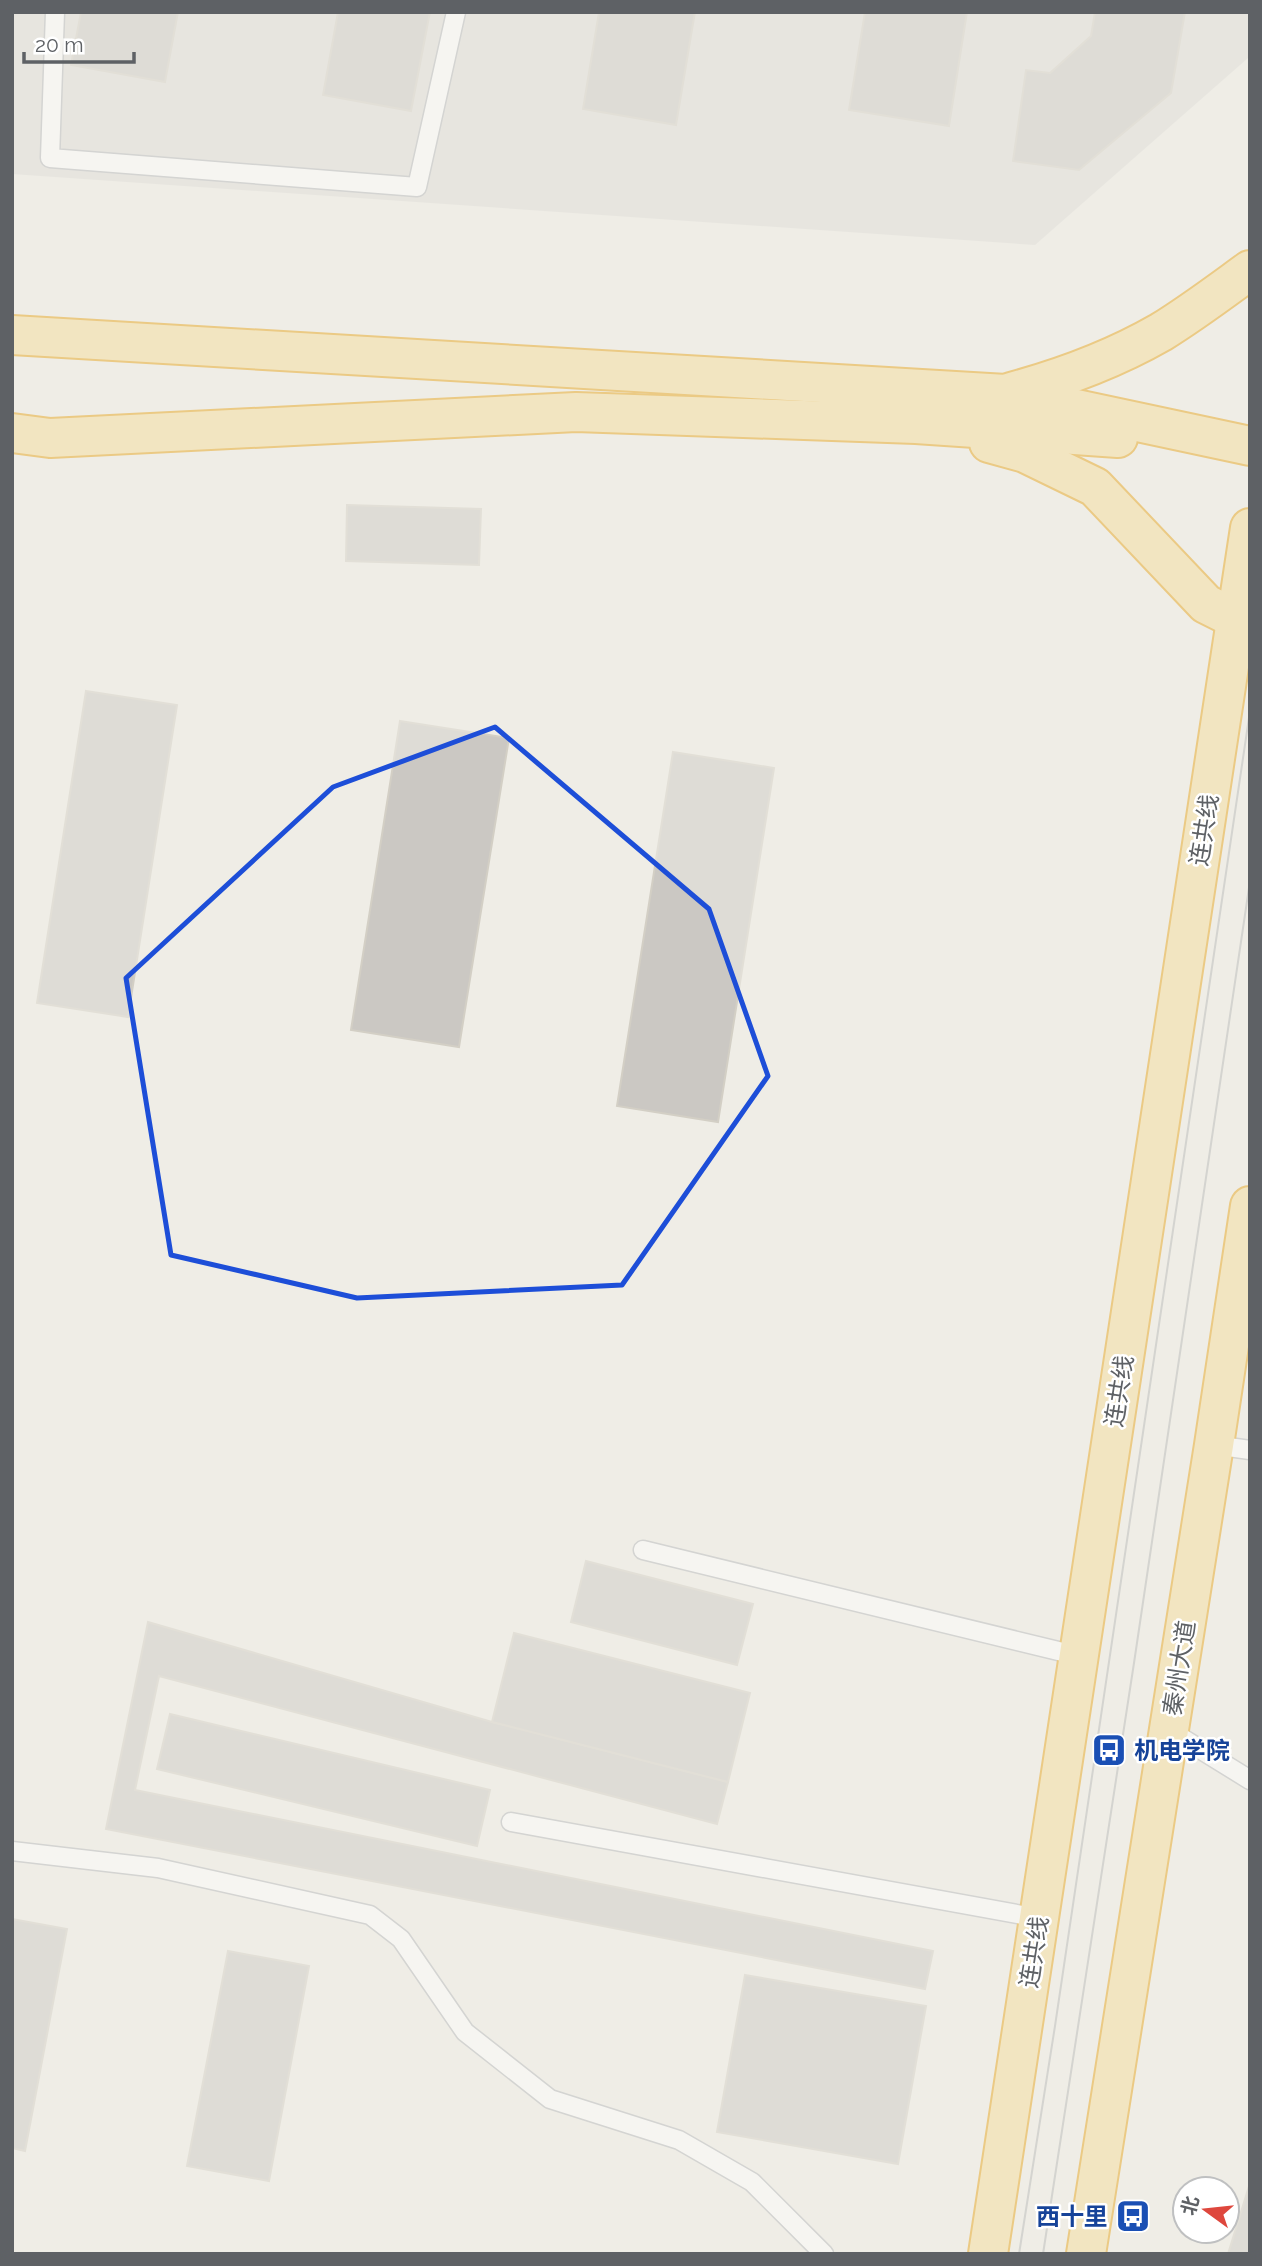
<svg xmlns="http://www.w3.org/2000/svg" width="1262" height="2266" font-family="Raleway,'Noto Sans SC',sans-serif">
<rect width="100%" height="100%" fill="#efede6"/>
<polygon fill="#dedcd8" points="12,12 1250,12 1250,46 1248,58 1035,245 12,174"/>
<g fill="#cbc8c3" stroke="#d3cfc5" stroke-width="2">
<polygon points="81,12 178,12 165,82 71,65"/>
<polygon points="338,12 430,12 411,111 323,95"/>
<polygon points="599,12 695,12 676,125 583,109"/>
<polygon points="865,12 967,12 949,126 849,110"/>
<polygon points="1095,12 1185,12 1171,93 1079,170 1013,161 1026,70 1050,73 1091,36"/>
<polygon points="347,505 481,509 479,565 346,561"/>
<polygon points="86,691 177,705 128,1017 37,1003"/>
<polygon points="400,721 509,738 459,1047 351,1030"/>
<polygon points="673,752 774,768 718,1122 617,1106"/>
<polygon points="586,1561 753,1604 737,1665 571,1622"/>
<polygon points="148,1622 492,1722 728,1782 717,1824 159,1676 135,1790 933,1951 925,1989 106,1829"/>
<polygon points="514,1633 750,1693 728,1782 492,1722"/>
<polygon points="170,1714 490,1790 477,1846 157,1769"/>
<polygon points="12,1919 67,1929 25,2151 12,2148"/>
<polygon points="228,1951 309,1966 269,2181 187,2166"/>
<polygon points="745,1975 926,2006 898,2164 717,2132"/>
<polygon points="1250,2183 1250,2254 1228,2254"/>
</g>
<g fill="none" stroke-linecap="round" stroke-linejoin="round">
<g stroke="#b3b6ba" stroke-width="21">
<g id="lane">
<polyline points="55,12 50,158 417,187 456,12"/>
<polyline points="1214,1445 1250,1450"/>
<polyline points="643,1550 1079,1656"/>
<polyline points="1169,1730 1250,1780"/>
<polyline points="511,1822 1039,1918"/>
<polyline points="12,1851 158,1868 370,1915 401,1939 465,2032 550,2099 679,2140 752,2182 824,2254"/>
</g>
</g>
<g stroke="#e69f0f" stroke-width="42">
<g id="highway">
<polyline points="12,335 1006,394 1250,446"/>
<path d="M1011,392c52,-14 103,-33 150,-60 31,-19 60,-41 89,-62"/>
<polyline points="12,433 50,438 576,412 916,424 1118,438"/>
<polyline points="989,443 1025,453 1095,487 1206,604 1236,619"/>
<polyline points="988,2254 1250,528"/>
<polyline points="1086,2254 1214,1445 1250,1206"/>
</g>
</g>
<use href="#lane" stroke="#fff" stroke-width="18"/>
<use href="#highway" stroke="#f6dc96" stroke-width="38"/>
<g stroke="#b4b5b5" stroke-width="2">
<polyline points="1019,2254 1055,2026 1250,711"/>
<polyline points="1043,2254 1134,1663 1250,881"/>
</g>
</g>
<path d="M0 0H1262V2266H0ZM495,727l214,182 59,167 -146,209 -265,13 -186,-43 -45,-277 207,-191z" fill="#efede6" fill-opacity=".55" fill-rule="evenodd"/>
<path fill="none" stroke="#1d4ed8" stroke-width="5" stroke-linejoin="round" d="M495,727l214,182 59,167 -146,209 -265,13 -186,-43 -45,-277 207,-191z"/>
<defs>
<g id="bus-square" transform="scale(1.75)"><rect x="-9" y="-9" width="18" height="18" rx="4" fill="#1a4fb4" stroke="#fff"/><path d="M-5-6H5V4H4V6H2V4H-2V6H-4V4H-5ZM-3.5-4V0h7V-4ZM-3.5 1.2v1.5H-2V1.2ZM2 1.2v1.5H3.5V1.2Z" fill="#fff"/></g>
</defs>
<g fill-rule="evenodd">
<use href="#bus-square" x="1109" y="1750"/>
<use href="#bus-square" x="1133" y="2216"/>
</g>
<g text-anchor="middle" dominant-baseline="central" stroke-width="5" stroke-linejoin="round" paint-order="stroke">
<g font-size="24" fill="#5e6165" stroke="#fff">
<text transform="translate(1204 830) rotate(-81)">连共线</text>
<text transform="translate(1119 1391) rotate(-81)">连共线</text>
<text transform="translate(1179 1668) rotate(-81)">秦州大道</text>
<text transform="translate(1034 1952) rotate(-81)">连共线</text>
</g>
<g font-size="24" font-weight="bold" fill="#164399" stroke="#fff" text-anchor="start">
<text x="1134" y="1750">机电学院</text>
<text x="1108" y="2216" text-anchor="end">西十里</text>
</g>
</g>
<rect width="1262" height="2266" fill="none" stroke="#5e6165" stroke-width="28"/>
<g transform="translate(1206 2210) rotate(285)"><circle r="33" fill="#ffffff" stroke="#bfc0c1" stroke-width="2"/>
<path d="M0-5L12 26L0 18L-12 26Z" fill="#de473d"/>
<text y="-10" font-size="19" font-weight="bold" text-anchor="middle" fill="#5e6165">北</text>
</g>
<path d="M24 52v10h110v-10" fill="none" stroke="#5e6165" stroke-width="3.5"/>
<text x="35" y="52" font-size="21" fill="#5e6165" stroke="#ffffff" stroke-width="5" paint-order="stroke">20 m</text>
</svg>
